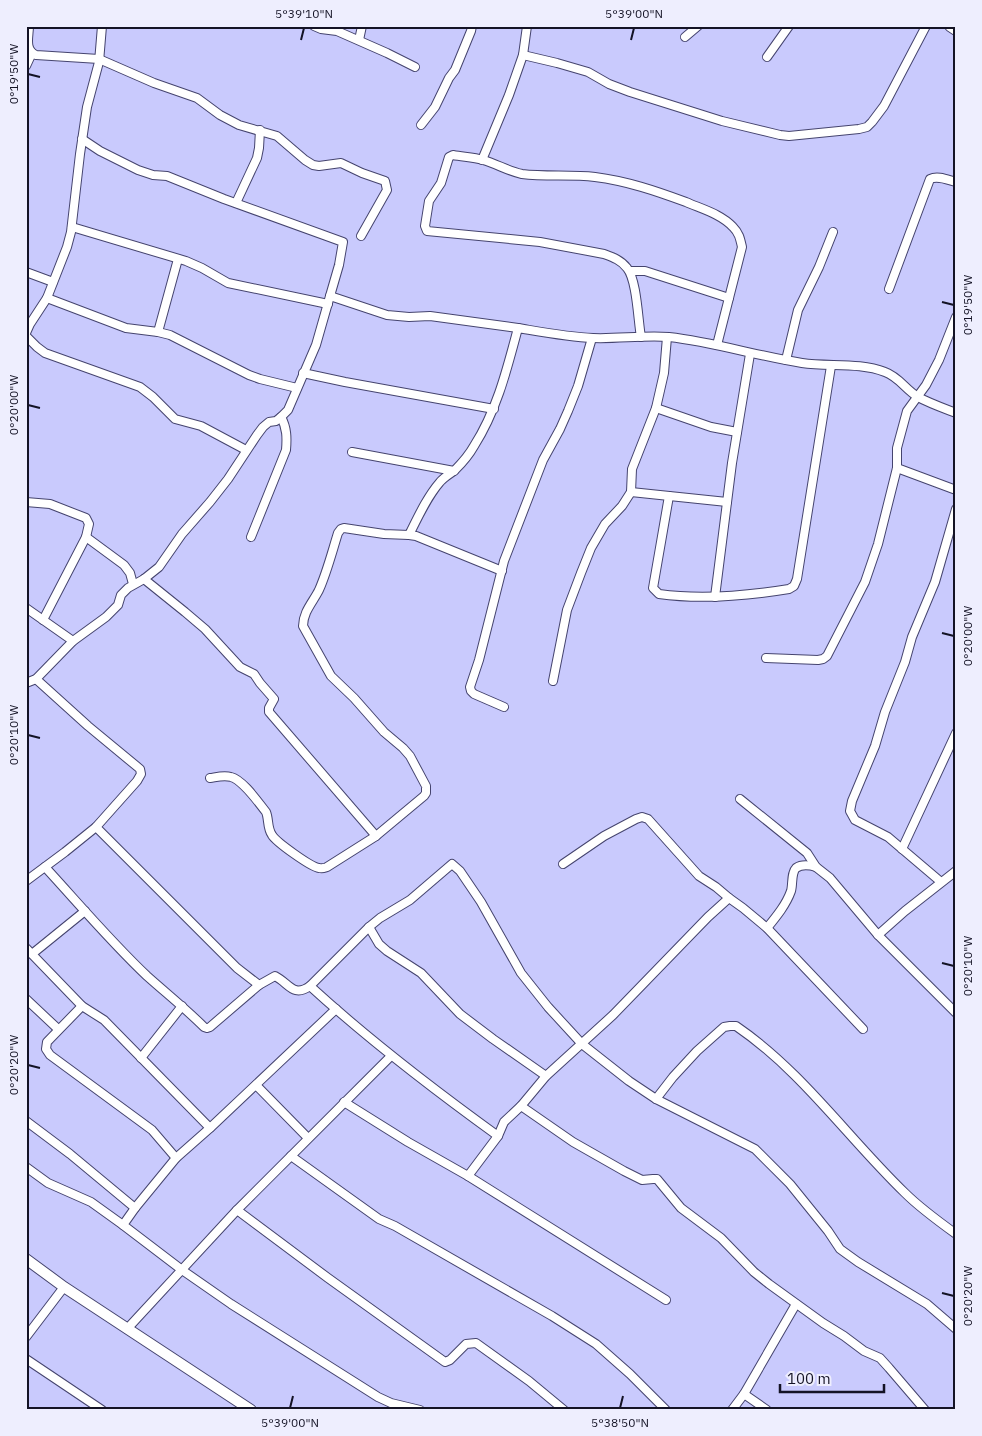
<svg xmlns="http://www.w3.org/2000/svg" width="982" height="1436" font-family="'IBM Plex Sans',sans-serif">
<rect width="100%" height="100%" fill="#c9cafd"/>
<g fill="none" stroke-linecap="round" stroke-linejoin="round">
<g stroke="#45446e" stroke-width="10">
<g id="minor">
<path d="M29,26c0,10 -5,24 7,29l63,4 55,24 43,15 23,17 19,10 38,11 28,24 8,5 6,1 22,-3 21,10 23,8 2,9 -26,46"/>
<polyline points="314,26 321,29 337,31 387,53 415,67"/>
<polyline points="685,37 698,26"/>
<polyline points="359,40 362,26"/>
<polyline points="523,55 557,63 588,72 609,84 630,92 722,121 780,135 789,136 859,129 867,127 872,122 884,106 926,26"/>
<polyline points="767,57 789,26"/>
<polyline points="26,66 32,53"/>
<polyline points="421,125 435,107 449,78 455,70 471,31 472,26"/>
<polyline points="82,139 100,151 138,170 153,175 167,176 224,199 343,242 339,265 330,296 387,315 409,317 430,316 518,328"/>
<polyline points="482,160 509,95 523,55 527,26"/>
<polyline points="236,203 257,158 259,148 260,130"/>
<polyline points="72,227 186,261 202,268 228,283 328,304"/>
<polyline points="630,271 645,271 729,298"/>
<polyline points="26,272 53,282"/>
<path d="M889,289l41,-110c8,-4 18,1 26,3"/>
<polyline points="47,298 126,328 158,332 170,335 249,375 260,379 297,388"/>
<polyline points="158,332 178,259"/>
<polyline points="26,333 30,324 47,298 67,247 71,232 80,154 87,107 99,62 102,26"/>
<polyline points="26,336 37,347 45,353 140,387 153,397 175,419 201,426 246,450"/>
<path d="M641,337c-3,-16 -4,-57 -14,-69 -6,-8 -15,-11 -23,-14l-64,-12 -113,-11 -2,-5 4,-25 12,-18 8,-26 4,-2c10,2 20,2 30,5 14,4 25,11 39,14 24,3 49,0 73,3 32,4 61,14 91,25 16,7 35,12 47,25 6,6 7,11 9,20l-25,98"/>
<polyline points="786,360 798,310 819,267 833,232"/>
<polyline points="303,373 345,382 494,409"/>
<polyline points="656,408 711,427 737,432"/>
<polyline points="352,452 454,471"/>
<polyline points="897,468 956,490"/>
<polyline points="631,492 727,502"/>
<path d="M669,496l-16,92 6,6c43,6 87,2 130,-5l5,-3 3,-7 34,-213"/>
<polyline points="26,502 50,504 86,518 89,524 86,537 43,620"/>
<polyline points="409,535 416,536 502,571"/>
<polyline points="86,537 124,565 130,573 133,584"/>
<path d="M251,537l35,-87c1,-12 1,-22 -5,-33"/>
<polyline points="144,579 185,612 205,629 240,667 254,674 260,683 274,699 269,708 269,712 376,836"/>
<polyline points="715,597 732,463 750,354"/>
<polyline points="26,608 73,641"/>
<polyline points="766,658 818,660 823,659 827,656 865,582 878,544 897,468 897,448 907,411 926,385 939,360 956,317"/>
<polyline points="553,681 567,610 581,573 591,548 605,524 622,506 631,492 632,469 656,408 664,373 667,337"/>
<polyline points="26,683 36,679 73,641 106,617 118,605 121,595 128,588 144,579 159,567 182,534 210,502 228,479 257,435 263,427 269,422 276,421 281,417 288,410 316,345 330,296"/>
<polyline points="504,707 474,694 471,691 470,687 479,660 504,561 543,460 560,429 568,411 578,386 592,338"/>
<path d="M210,778c7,-1 14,-3 21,-1 12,3 27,25 35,35 3,7 1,16 6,23 4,7 39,32 47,33 4,1 5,0 8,-1l49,-31 48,-40 2,-3v-7l-16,-30 -7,-8 -19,-16 -30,-34 -23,-22 -28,-50c0,-14 10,-24 16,-36 8,-18 13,-38 19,-57l3,-4 3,-1 40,6 25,1c9,-18 18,-38 31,-53 4,-5 10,-8 15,-12 7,-7 14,-15 19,-24 23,-36 33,-77 44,-118 24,4 50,9 75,10 25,1 51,-3 76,-1 45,5 88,19 133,26 27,4 57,-1 83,9 14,5 20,17 33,25 11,6 25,11 38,16"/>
<polyline points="740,799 807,853 816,867 830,878 878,935 956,1013"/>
<path d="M96,827l141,141 22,17 16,-9c14,7 18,22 35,10 59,54 123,103 188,150"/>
<polyline points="902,849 956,733"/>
<polyline points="563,864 604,836 636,819 642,817 648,819 699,876 716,887 729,898 743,908 767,928 863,1029"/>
<path d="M45,867c34,37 66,75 102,109 19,17 39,33 57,51l3,1 3,-1 49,-42"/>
<polyline points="26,881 65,852 96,827 137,781 141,774 140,769 88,726 36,679"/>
<polyline points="941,882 888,837 855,820 850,811 852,801 875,746 885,712 905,662 912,637 935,582 956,509"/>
<polyline points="369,927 379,944 387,951 421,973 460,1014 493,1039 546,1076"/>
<path d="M767,928c9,-11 19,-23 24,-37 2,-7 0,-18 5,-23 6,-4 13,-3 20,-1"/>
<polyline points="878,935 905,911 956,871"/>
<polyline points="26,948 82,1006 104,1020 210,1128"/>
<polyline points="32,954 85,911"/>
<polyline points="310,986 369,927 380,918 410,900 452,864 460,871 481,902 521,973 548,1007 582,1044 629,1081 656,1099 755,1149 790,1184 828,1231 840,1249 858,1262 927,1304 956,1329"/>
<polyline points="26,999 58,1029"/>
<polyline points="82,1006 47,1042 46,1049 50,1055 152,1130 176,1158"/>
<polyline points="336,1009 210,1128 176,1158 135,1208 123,1225 182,1270 231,1304 378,1397 391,1403 420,1410"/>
<polyline points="141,1058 182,1006"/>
<polyline points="256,1085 308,1138"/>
<path d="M656,1099l17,-22 24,-26 27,-24 6,-1h6c66,45 112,112 169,167 15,15 33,28 51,41"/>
<polyline points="344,1102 408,1142 468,1176 666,1300"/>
<polyline points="521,1106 573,1142 624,1171 642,1180 653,1179 657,1179 681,1208 721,1238 754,1272 769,1284 823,1323 844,1336 864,1351 880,1358 889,1368 925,1410"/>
<polyline points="26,1121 70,1154 135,1208"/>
<polyline points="291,1156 379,1219 395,1226 552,1316 596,1344 630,1374 666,1410"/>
<polyline points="26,1167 48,1183 91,1202 123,1225"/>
<polyline points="468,1176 498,1136 504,1122 521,1106 546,1076 613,1015 708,917 729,898"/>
<polyline points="237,1210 328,1278 445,1362 450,1360 466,1344 476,1343 529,1381 564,1410"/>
<polyline points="127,1329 237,1210 391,1056"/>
<polyline points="26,1337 64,1287"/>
<polyline points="26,1359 102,1410"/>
<polyline points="744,1394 767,1410"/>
<polyline points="732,1410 744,1394 796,1304"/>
</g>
</g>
<g stroke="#45446e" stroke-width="12">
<g id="tertiary">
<polyline points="950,26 956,30"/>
<polyline points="26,1259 64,1287 251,1410"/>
</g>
</g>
<use href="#minor" stroke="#fff" stroke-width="8"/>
<use href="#tertiary" stroke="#fff" stroke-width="10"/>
</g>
<path fill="none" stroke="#141325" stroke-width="2" d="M301,40l3,-12M631,40l3,-12M28,74l12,3M942,302l12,3M28,405l12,3M942,633l12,3M28,735l12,3M942,963l12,3M28,1065l12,3M942,1293l12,3M290,1408l3,-12M620,1408l3,-12"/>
<rect width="982" height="1436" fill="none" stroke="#eeeefe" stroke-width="55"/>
<path d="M780 1384v8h104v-8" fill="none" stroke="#141325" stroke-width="2.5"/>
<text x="787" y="1384" font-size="15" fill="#141325" stroke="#eeeefe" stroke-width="4" paint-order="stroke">100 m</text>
<rect x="28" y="28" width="926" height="1380" fill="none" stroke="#141325" stroke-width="2"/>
<g font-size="12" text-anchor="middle" fill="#141325">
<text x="304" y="18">5°39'10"N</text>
<text x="634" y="18">5°39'00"N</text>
<text transform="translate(14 74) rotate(-90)" y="4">0°19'50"W</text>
<text transform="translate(968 305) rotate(-90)" y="4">0°19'50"W</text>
<text transform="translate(14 405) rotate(-90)" y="4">0°20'00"W</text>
<text transform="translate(968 636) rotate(-90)" y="4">0°20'00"W</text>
<text transform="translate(14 735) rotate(-90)" y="4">0°20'10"W</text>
<text transform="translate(968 966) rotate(-90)" y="4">0°20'10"W</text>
<text transform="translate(14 1065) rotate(-90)" y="4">0°20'20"W</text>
<text transform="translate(968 1296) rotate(-90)" y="4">0°20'20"W</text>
<text x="290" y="1427">5°39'00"N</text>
<text x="620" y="1427">5°38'50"N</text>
</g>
</svg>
